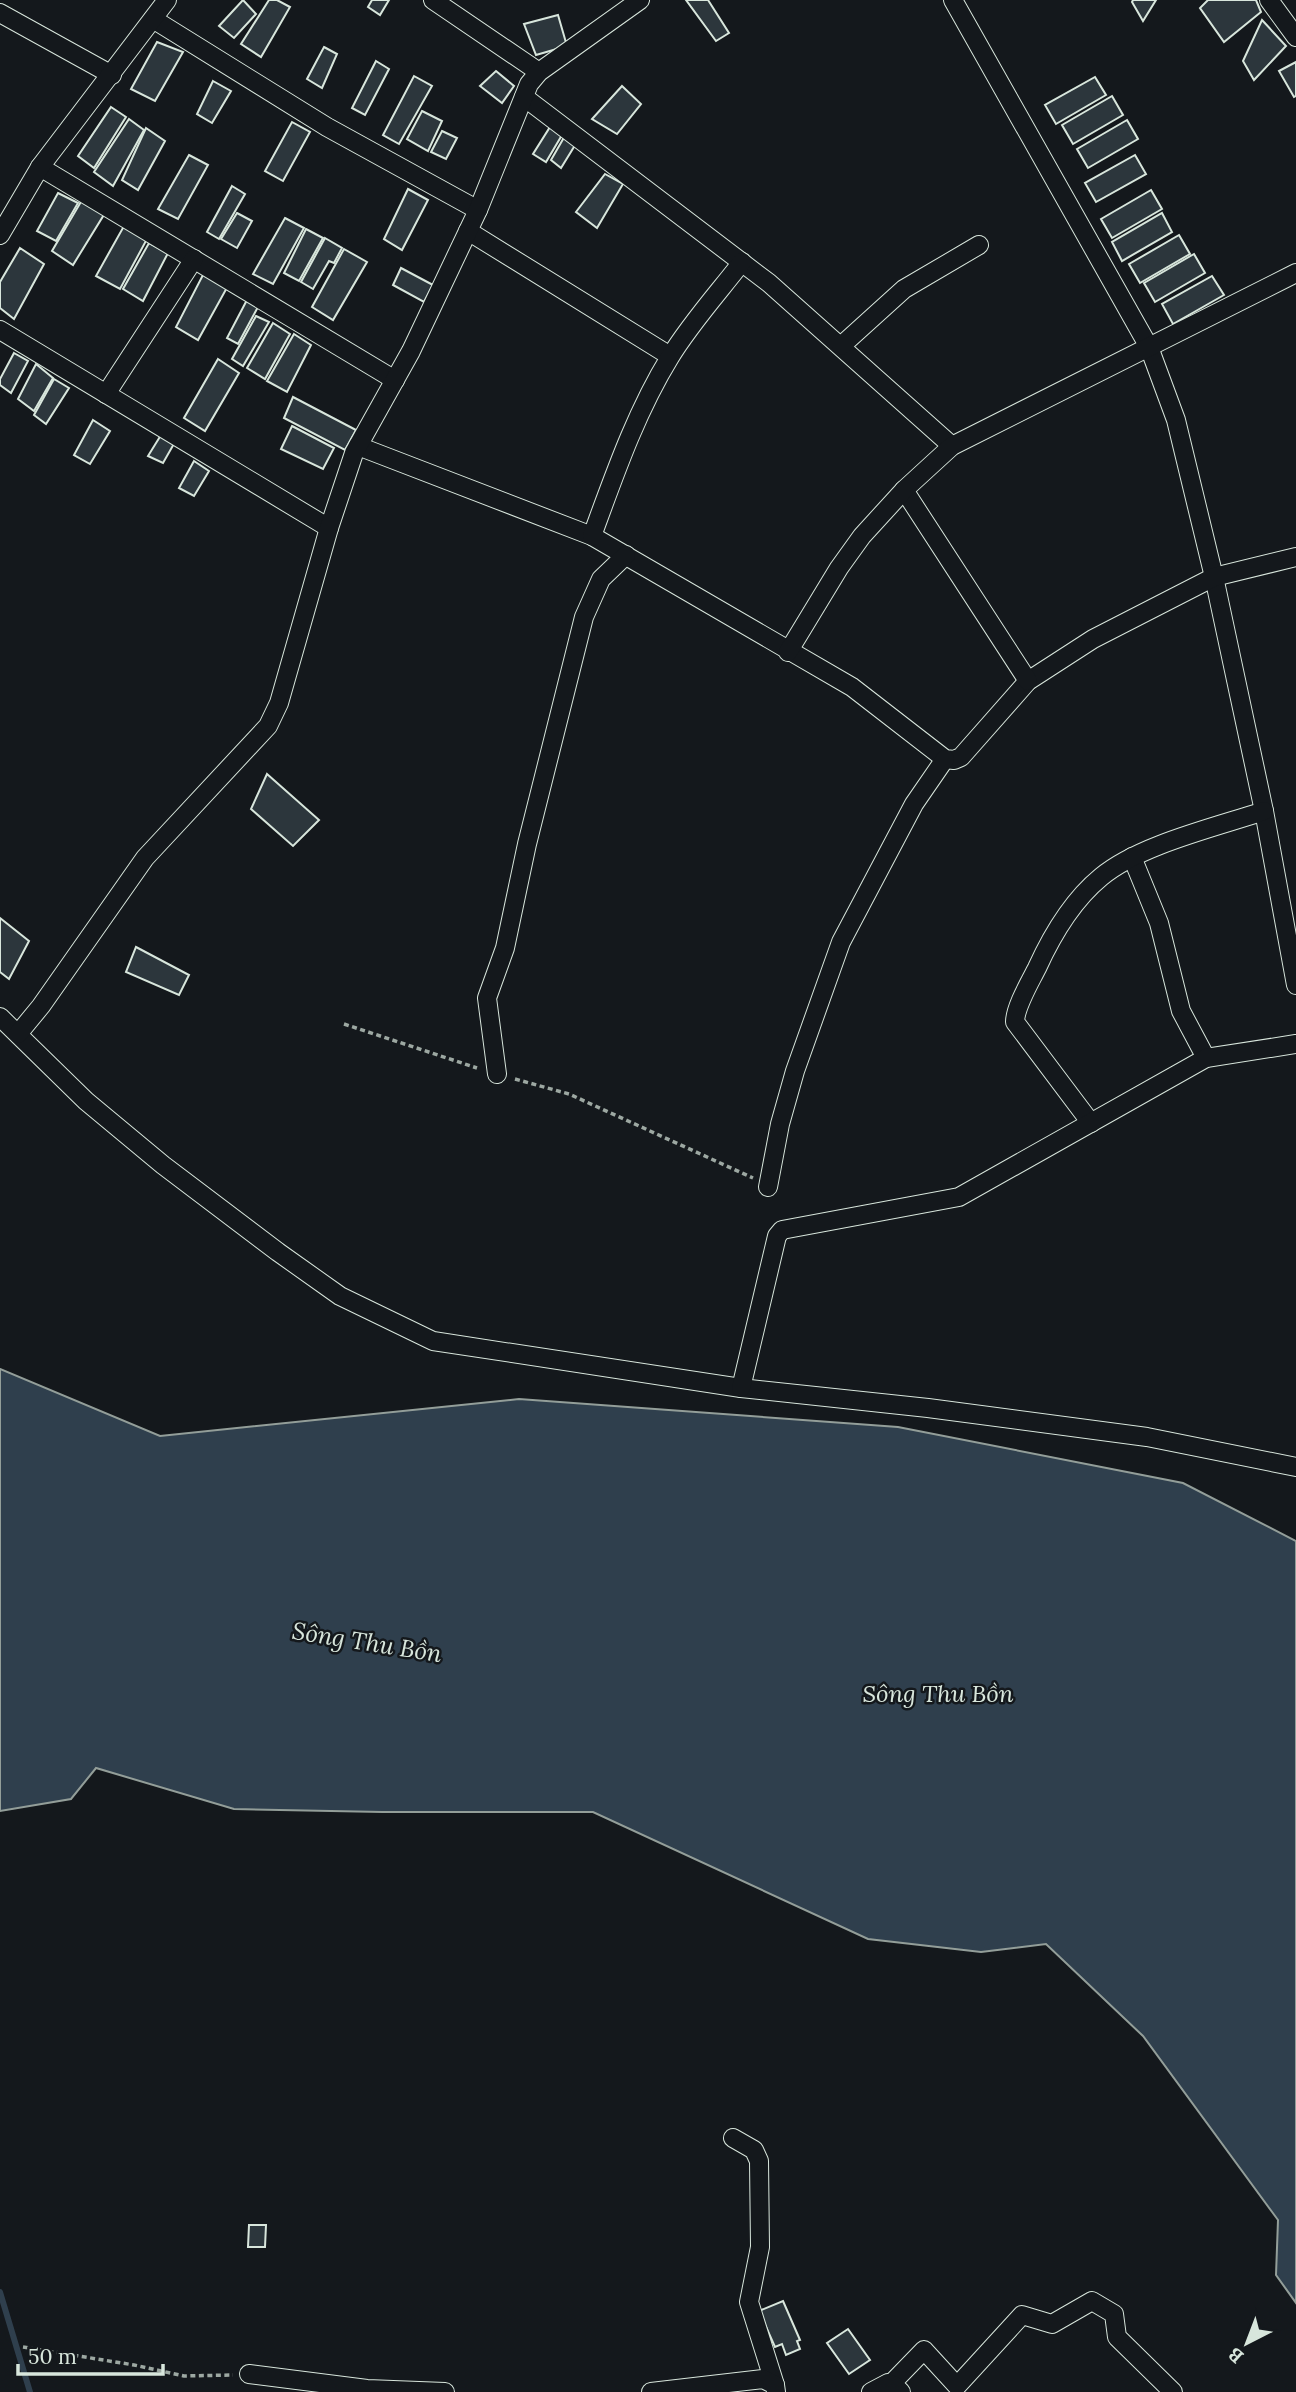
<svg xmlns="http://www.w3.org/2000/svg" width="1296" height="2392" font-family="Lora,serif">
<rect width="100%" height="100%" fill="#14181c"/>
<polygon fill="#2f3f4d" stroke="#939e99" stroke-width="2" points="0,1369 160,1436 519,1399 898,1427 1183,1483 1296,1541 1296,2303 1276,2275 1278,2220 1143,2036 1046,1944 981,1952 868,1939 593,1812 382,1812 234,1809 96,1768 71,1799 0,1811"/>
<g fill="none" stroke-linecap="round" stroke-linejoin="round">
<polyline stroke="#2f3f4d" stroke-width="6" points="0,2292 30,2392"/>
</g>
<g fill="#2c363c" stroke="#d8e6dc" stroke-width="2">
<polygon points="243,0 256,14 234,38 219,26"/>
<polygon points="269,0 277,0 290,7 261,57 241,44"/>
<polygon points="372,0 389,0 380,15 368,7"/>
<polygon points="686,0 708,0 729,33 716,41"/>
<polygon points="1133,0 1156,0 1143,21 1132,2"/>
<polygon points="1208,0 1256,0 1261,12 1224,42 1200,8"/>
<polygon points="558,15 567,46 536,55 524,24"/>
<polygon points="1262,20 1286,46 1254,80 1243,61"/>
<polygon points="157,42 183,52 155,101 131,89"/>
<polygon points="324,47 337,54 322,88 307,79"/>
<polygon points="376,61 389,69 365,115 352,108"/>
<polygon points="1296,62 1296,96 1294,97 1279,71"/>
<polygon points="496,71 514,86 502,103 480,86"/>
<polygon points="414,76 432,86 399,144 383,135"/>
<polygon points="1095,77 1106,95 1056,124 1045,105"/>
<polygon points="213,81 231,91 212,123 197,114"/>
<polygon points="622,86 641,104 617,134 592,119"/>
<polygon points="1112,96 1123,115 1073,144 1062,125"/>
<polygon points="111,107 126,117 94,168 78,156"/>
<polygon points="422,111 442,121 428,151 407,139"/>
<polygon points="129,119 144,130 113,186 94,172"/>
<polygon points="1127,120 1138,139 1088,168 1077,149"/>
<polygon points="292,122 310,132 283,181 265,171"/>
<polygon points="550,127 562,135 546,162 533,154"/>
<polygon points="146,128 165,141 138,190 122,180"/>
<polygon points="442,131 457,138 446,159 431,152"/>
<polygon points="566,134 577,142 561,168 551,160"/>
<polygon points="189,155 208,165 178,219 158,209"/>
<polygon points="1135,155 1146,174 1096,202 1085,183"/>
<polygon points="605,174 623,184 597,228 576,212"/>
<polygon points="232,186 245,194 219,239 207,232"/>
<polygon points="408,189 428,200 402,250 384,239"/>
<polygon points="1151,190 1162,209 1112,238 1101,219"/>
<polygon points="58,193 78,203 56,241 37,231"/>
<polygon points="82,200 105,213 73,265 52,251"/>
<polygon points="237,213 252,221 237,248 221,239"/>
<polygon points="1162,213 1172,232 1122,261 1112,242"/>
<polygon points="285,218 304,228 273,284 253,274"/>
<polygon points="124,226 147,239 120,289 96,276"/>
<polygon points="306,229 323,238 299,281 284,273"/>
<polygon points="1179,235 1190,254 1140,283 1129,264"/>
<polygon points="325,238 342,248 334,263 329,261 313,289 301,282"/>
<polygon points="149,243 168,253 143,301 123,289"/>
<polygon points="20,248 44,264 14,319 0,308 0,282"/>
<polygon points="344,249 367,262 333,320 312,307"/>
<polygon points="1194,254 1205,273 1155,302 1144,283"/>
<polygon points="401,268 433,285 424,302 393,285"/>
<polygon points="205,271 229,284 198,340 176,327"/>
<polygon points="1212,276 1224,295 1173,324 1162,304"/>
<polygon points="248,298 259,305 238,344 227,338"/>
<polygon points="256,316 269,322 243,366 232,359"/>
<polygon points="273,323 290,334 265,379 247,368"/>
<polygon points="294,334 311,345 287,392 267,381"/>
<polygon points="14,353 28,361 11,393 0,385 0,379"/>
<polygon points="218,359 239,373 205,431 184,418"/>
<polygon points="36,364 53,378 34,411 18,399"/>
<polygon points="54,379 69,388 46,424 34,415"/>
<polygon points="293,397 356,430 345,450 284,418"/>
<polygon points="93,420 110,431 90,464 74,455"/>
<polygon points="292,426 334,448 323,469 281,449"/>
<polygon points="161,435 175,442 163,463 148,456"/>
<polygon points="194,461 209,471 194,496 179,488"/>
<polygon points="267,774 319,820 293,846 251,809"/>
<polygon points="0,918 29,941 9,979 0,972"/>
<polygon points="136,947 189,975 179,995 126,972"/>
<polygon points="249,2225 266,2225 265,2247 248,2247"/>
<polygon points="783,2301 800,2340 797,2341 800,2349 786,2355 782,2344 775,2347 759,2311"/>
<polygon points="848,2329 870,2360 849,2374 827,2343"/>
</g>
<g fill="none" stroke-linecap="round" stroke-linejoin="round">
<g stroke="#d8e6dc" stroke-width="20">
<g id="street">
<polyline points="433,0 539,72"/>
<polyline points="953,0 1149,347 1176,420 1214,577 1264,811 1296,985"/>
<polyline points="1269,0 1296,37"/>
<polyline points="0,13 112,75"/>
<polyline points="153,19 327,127 478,210"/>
<polyline points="524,97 769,283 952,446"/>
<polyline points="40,167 395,380"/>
<polyline points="468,231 670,356"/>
<polyline points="0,235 40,167 167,0"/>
<polyline points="0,330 329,528"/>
<polyline points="841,346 904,289 979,245"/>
<polyline points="106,394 194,259"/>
<polyline points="358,446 592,536 852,687 945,759 954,760 961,757 1028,681 1093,639 1214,577 1296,557"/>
<polyline points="904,490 1028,681"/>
<path d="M592,536c22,-60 44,-124 78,-179 20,-33 48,-64 72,-95"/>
<polyline points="788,652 839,568 862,536 904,490 952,446 1296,273"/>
<polyline points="1132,857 1159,923 1181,1011 1206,1058"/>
<polyline points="0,1017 86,1101 163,1165 278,1252 340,1296 433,1341 741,1388 928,1408 1147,1437 1296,1467"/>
<polyline points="18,1034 41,1006 145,858 268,726 279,703 329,528 354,453 411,351 478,210 529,84 539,72 640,0"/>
<polyline points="497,1074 487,998 505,948 527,844 584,617 601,579 626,555"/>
<path d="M1091,1123l-76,-101c0,-15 15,-40 22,-54 15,-33 36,-68 64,-91 38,-32 115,-50 163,-66"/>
<polyline points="768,1187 780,1124 795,1071 841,942 914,804 945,759"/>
<polyline points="741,1388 777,1236 782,1230 959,1197 1206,1058 1296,1044"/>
<polyline points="733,2138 754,2150 759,2161 760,2247 749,2302 775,2385"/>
<polyline points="249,2374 367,2389 445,2392"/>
<polyline points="891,2384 924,2350 957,2386 1022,2315 1052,2324 1092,2301 1114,2314 1117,2337 1173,2392"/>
<polyline points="651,2392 763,2379 775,2385 776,2392"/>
<polyline points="871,2392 888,2383 895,2386 901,2392"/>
</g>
</g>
<g stroke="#9da8a2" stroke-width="3.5" stroke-dasharray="5 3.5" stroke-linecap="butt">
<polyline points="344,1024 477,1068"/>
<polyline points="515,1079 569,1094 753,1178"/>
<polyline points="23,2347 134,2365 184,2376 233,2375"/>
</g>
<use href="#street" stroke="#14181c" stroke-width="18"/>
</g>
<g text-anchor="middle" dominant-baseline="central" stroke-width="5" stroke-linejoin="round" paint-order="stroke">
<g font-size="24" font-style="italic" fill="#d8e6dc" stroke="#14181c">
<text transform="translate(367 1642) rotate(9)">Sông Thu Bồn</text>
<text x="938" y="1693">Sông Thu Bồn</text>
</g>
</g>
<g transform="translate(1247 2343) rotate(222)" stroke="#14181c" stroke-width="5" paint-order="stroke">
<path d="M0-5L12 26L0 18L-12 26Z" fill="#d8e6dc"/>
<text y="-10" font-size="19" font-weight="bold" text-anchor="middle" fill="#d8e6dc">B</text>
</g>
<path d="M18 2364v10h145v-10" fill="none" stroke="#d8e6dc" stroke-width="3.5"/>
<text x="28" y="2364" font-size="21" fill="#d8e6dc" stroke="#14181c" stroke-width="5" paint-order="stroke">50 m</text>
</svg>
